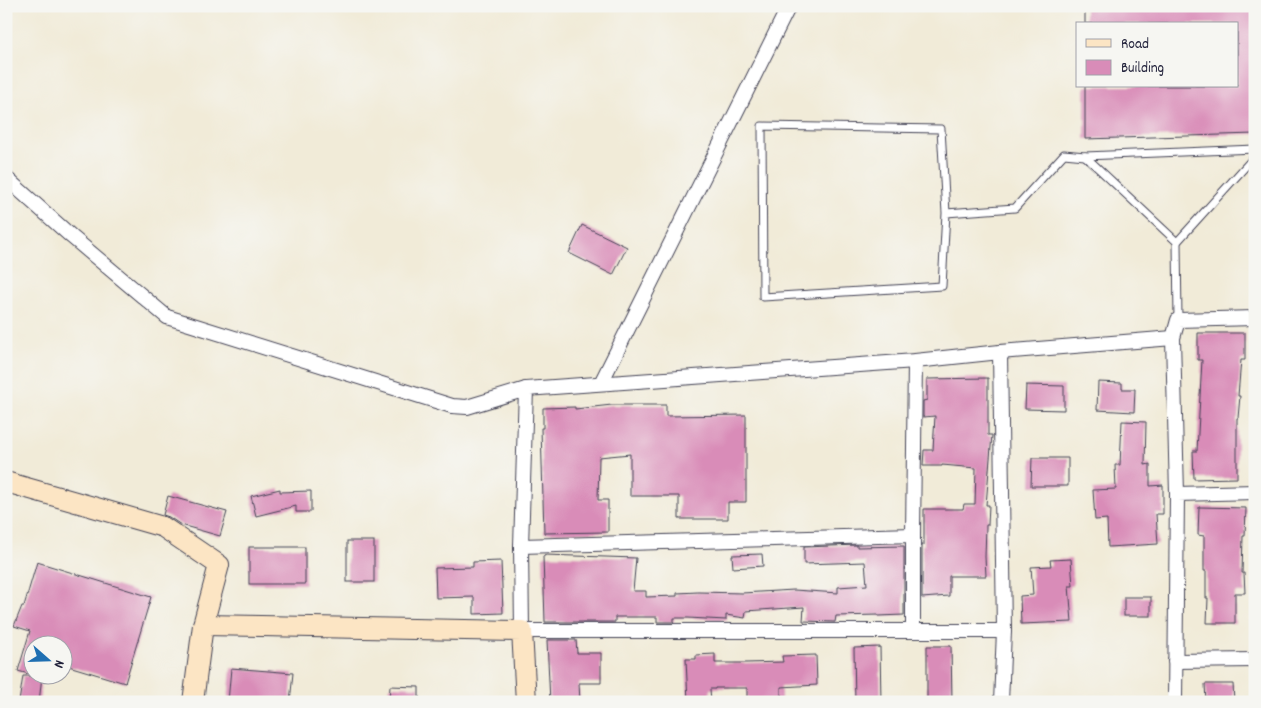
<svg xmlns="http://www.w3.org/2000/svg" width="1261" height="708" font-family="Dekko,sans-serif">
<rect width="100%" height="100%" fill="#f6f6f2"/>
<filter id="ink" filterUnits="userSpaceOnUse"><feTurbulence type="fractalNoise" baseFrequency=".02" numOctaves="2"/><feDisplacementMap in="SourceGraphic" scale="10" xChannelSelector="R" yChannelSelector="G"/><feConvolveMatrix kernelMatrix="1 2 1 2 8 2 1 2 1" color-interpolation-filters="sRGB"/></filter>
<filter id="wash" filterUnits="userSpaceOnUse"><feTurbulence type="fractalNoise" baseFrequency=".0096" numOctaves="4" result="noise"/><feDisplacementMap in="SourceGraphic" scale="20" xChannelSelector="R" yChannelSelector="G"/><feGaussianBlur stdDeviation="1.12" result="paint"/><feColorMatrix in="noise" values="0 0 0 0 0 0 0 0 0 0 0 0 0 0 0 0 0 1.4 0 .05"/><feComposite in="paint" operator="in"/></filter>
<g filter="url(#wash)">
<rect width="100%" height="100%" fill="#f1ebd8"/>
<g id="blocks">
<g fill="#d98cb8">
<polygon points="1085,6 1255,6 1255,134 1085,139 1085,86 1237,86 1237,24 1085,24"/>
<polygon points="582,225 627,247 613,275 569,253"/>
<polygon points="1198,333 1245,333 1245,360 1241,360 1238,396 1240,396 1238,418 1237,418 1237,478 1194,479 1193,451 1197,451 1202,360 1198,360"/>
<polygon points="988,378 988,435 992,435 986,505 989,505 988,525 986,525 985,557 986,576 949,576 949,596 922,598 922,545 924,545 924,509 963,509 964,504 975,504 976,468 942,465 942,466 923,466 924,450 933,450 935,416 923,417 923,401 927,400 927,379"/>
<polygon points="1098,382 1122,383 1122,389 1135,389 1134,412 1097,410"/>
<polygon points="1026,385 1064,386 1064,410 1025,409"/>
<polygon points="612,405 666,405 666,416 746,415 746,502 728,502 728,519 679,519 679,496 630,496 630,454 599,457 598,500 608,500 608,532 544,533 541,428 543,428 543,408 575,407 575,409"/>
<polygon points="1122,421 1146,422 1145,465 1150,464 1150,486 1163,485 1163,514 1156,514 1158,544 1108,547 1107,519 1095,520 1093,490 1116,489 1115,465 1120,465"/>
<polygon points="1032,458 1068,458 1068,486 1031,486"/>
<polygon points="280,489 280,492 311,491 311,512 296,512 296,506 256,516 251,496"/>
<polygon points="168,496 227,512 220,536 181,525 169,517 163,515"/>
<polygon points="1199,507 1246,508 1245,536 1243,536 1242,573 1244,573 1245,593 1235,593 1235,623 1207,623 1208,598 1206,598 1206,571 1204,571 1204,536 1198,535"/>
<rect x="347" y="541" width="27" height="41"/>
<polygon points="857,545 857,547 904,546 904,615 878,616 878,615 836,616 835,622 803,621 804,607 746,611 745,618 726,615 726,620 688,618 674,618 674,622 657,622 657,617 615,617 615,622 545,622 543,556 545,556 545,555 636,558 633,591 646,591 646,597 677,596 677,593 698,592 742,593 794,590 838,593 838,587 867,585 865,562 804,564 804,547"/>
<rect x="249" y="547" width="56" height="37"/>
<polygon points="762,554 763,566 733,568 732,555"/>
<polygon points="1071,559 1073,586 1069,586 1072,622 1021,624 1020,596 1033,595 1031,567 1051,566 1050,560"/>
<polygon points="501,561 503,613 474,614 474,597 436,598 435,568 473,567 473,562"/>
<polygon points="37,562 151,597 125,683 62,664 62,646 32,646 32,675 18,671 30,631 14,626 22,606 24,606"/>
<rect x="1124" y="597" width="27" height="19"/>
<polygon points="547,640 576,640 577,653 601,653 601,683 579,683 580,702 550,702"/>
<polygon points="927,646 951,646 952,702 927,702"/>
<polygon points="880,647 881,702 855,702 854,648"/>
<polygon points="715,654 715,663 745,663 783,662 782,656 816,655 817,685 781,687 781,702 747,702 747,688 715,688 715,689 710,689 711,702 688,702 686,659 696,659 696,655"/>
<polygon points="231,668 293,673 290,702 228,702"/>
<polygon points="23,676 42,676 39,702 19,702"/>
<polygon points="1205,684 1233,684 1234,702 1206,702"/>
<polygon points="390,686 419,687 419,702 389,702"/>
</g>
</g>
</g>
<g filter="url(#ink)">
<use href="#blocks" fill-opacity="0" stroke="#414053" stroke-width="1"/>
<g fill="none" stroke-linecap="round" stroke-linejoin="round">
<g stroke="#414053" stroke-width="9">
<g id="lane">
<polyline points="1085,156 1177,242 1178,320"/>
<polyline points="946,213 941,129 762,126 763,297 942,286 946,213 1015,208 1064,154 1085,156 1255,149"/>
<polyline points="1177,242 1255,156"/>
</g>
</g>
<g stroke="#414053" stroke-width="16">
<g id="street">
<polyline points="6,178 72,237 167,317 452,406 467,407 526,389"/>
<polyline points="1000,352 1004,631"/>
<polyline points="915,361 913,535 913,631 1004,631 1001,702"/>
<polyline points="601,383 789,6"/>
<polyline points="1177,494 1173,338 1178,320 1255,318"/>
<polyline points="521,546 913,535"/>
<polyline points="913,631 522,631 521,546 526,389 915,361 1000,352 1173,338"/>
<polyline points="1175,661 1255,660"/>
<polyline points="1175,702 1177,494 1255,492"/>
</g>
</g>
<g stroke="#414053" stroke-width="22">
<g id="secondary">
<polyline points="6,482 163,527 219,565 203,625 193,702"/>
<polyline points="203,625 522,631 526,702"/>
</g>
</g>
<use href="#lane" stroke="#fff" stroke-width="7"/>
<use href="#street" stroke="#fff" stroke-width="14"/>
<use href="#secondary" stroke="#fce5c4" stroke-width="20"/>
</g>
</g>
<rect width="1261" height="708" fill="none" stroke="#f6f6f2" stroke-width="25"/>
<rect x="1076" y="22" width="162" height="65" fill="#f6f6f2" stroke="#a1a1a9"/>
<rect x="1086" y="39" width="25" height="8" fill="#fce5c4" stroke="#a1a1a9"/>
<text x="1121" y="48" font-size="15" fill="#22223b">Road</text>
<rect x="1086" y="60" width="25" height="15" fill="#d98cb8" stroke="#a1a1a9"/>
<text x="1121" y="72" font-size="15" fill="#22223b">Building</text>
<g transform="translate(48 660) rotate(110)"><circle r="24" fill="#f6f6f2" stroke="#a1a1a9"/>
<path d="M0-4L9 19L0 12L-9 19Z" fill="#1f6fb2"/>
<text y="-8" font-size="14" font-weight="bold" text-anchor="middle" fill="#22223b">N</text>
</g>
</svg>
